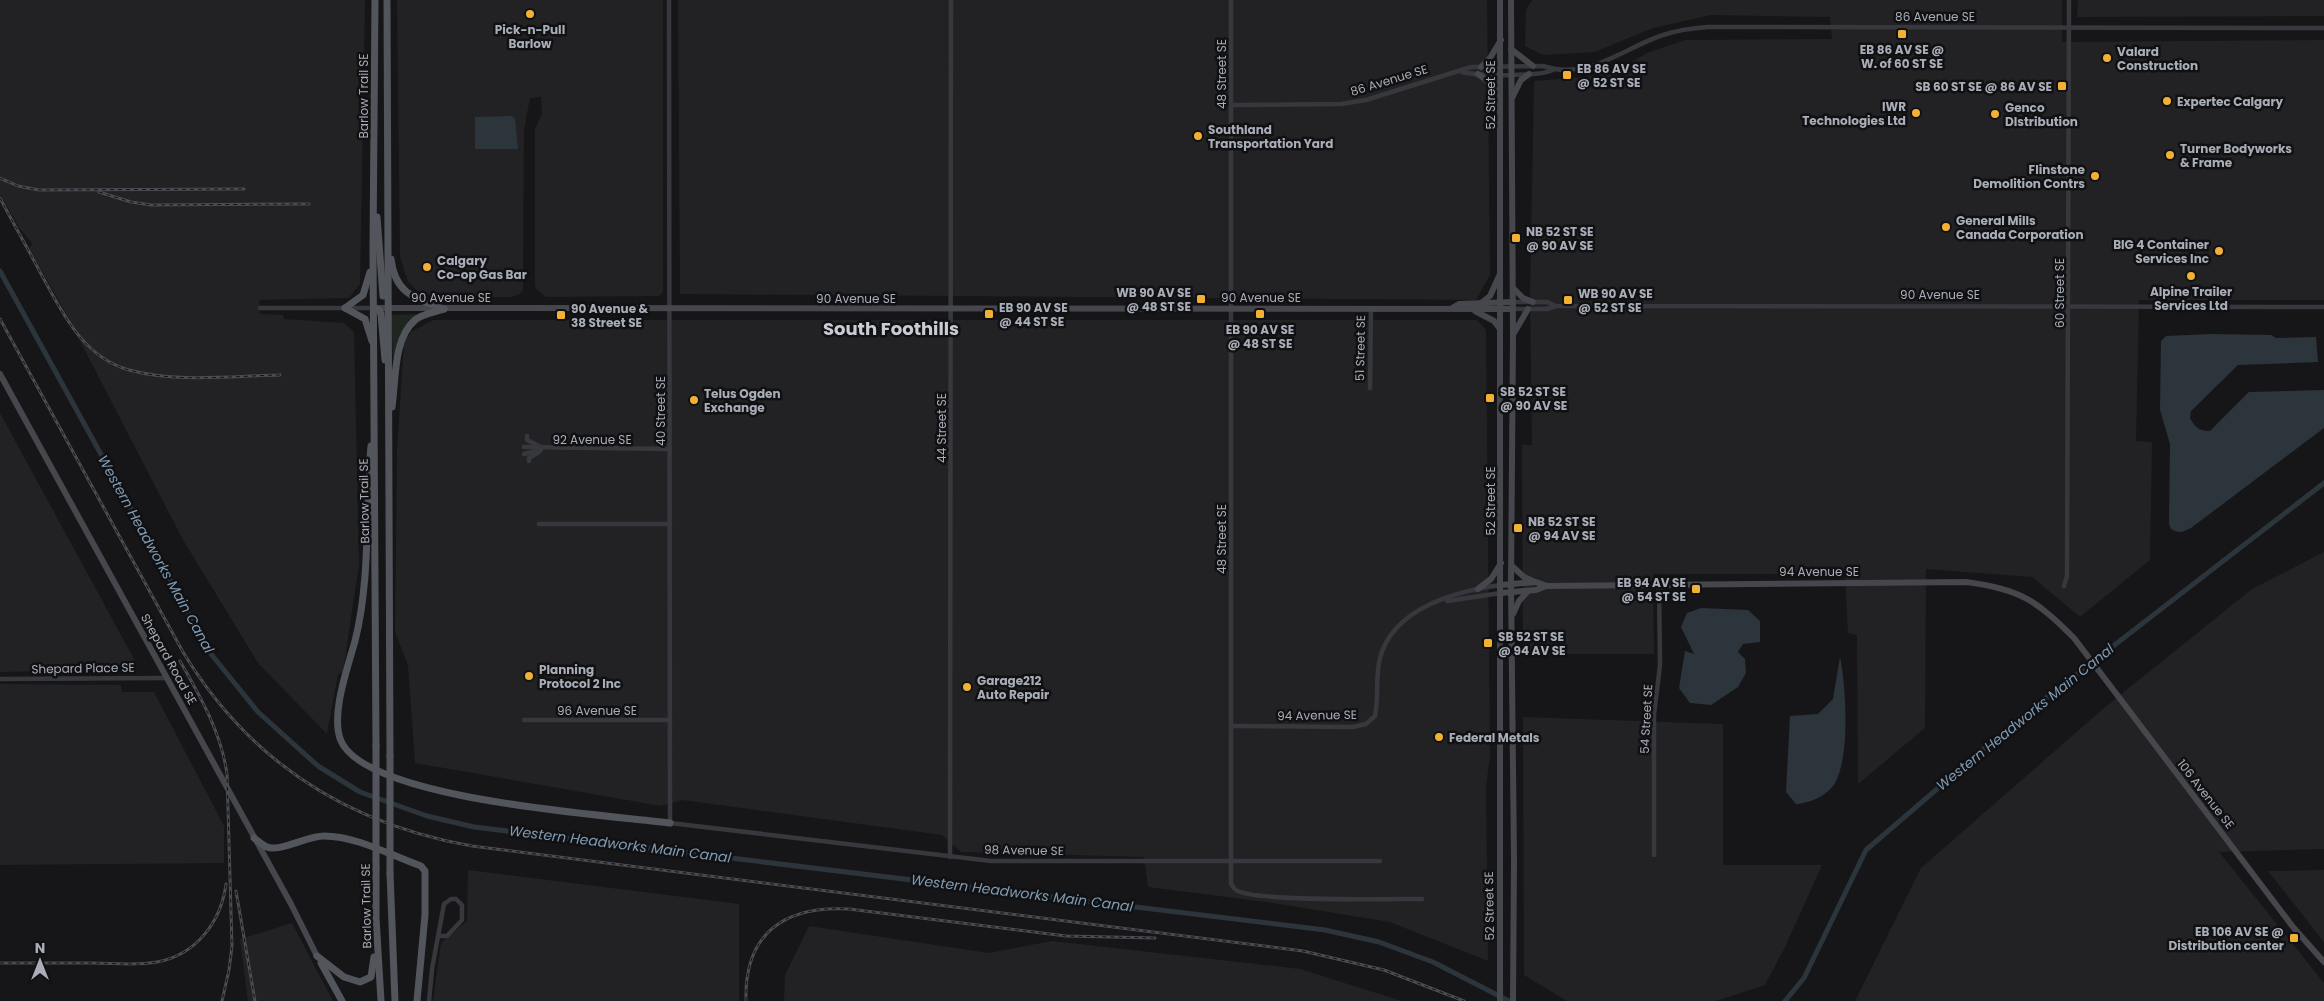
<svg xmlns="http://www.w3.org/2000/svg" width="2324" height="1001" font-family="Poppins,sans-serif">
<rect width="100%" height="100%" fill="#161618"/>
<g fill="#222225">
<polygon points="0,0 365,0 360,284 349,298 259,300 260,314 283,315 284,319 344,323 354,332 359,564 343,672 338,674 327,734 258,663 182,538 63,308 29,248 33,244 20,229 0,194"/>
<polygon points="397,0 663,0 663,292 659,296 546,297 537,290 535,286 535,129 542,114 541,97 530,98 524,130 523,290 520,294 511,297 437,297 419,292 408,282 400,257"/>
<polygon points="678,0 1487,0 1490,275 1476,300 680,294"/>
<polygon points="1532,0 2062,0 2062,42 2324,40 2324,300 2139,300 2136,441 2152,442 2150,560 2080,617 2032,577 1926,569 1925,728 1858,784 1857,635 1848,633 1845,574 1653,574 1654,654 1523,654 1522,445 1532,445 1530,296 1534,81 1587,77 1623,67 1647,53 1685,40 1832,39 1830,17 1711,15 1653,28 1595,52 1543,55 1525,46 1526,10"/>
<polygon points="2078,0 2324,0 2324,16 2077,17"/>
<polygon points="433,320 1477,320 1486,330 1490,756 1486,786 1488,961 1390,922 1273,903 1148,887 1144,857 961,852 942,835 682,800 661,806 415,763 408,665 395,632 397,450 404,343 411,332"/>
<polygon points="0,413 134,659 134,669 0,672"/>
<polygon points="2324,552 2324,849 2219,852 2324,983 2324,1001 1855,1001 1921,868 2104,708 2252,589"/>
<polygon points="0,684 121,685 122,692 154,692 224,826 224,863 0,865"/>
<polygon points="1523,717 1723,724 1723,865 1822,865 1786,945 1765,985 1716,1001 1567,1001 1524,975"/>
<polygon points="468,870 739,904 739,1001 433,1001 441,943 467,921"/>
<polygon points="2324,870 2324,942 2268,871"/>
<polygon points="292,923 333,1001 248,1001 240,939"/>
<polygon points="809,926 989,953 1052,941 1300,969 1402,1001 784,1001 785,975"/>
</g>
<polygon fill="#1e261f" points="416,314 417,317 395,357 393,357 391,315"/>
<g fill="#2c353c">
<polygon points="512,116 515,119 518,149 475,149 475,117"/>
<path d="M2211,334l60,1 5,3 40,-1 2,25 -80,3 -47,46 -1,7c4,8 10,14 20,13l39,-39 75,-2v38l-133,100c-8,4 -12,6 -20,1l-2,-5 1,-80 -10,-34 1,-69 5,-5z"/>
<polygon points="1701,608 1748,610 1760,621 1760,642 1743,644 1738,652 1745,659 1746,673 1738,687 1711,705 1690,703 1679,688 1685,651 1694,654 1681,627 1687,613"/>
<path d="M1840,657c6,29 11,104 -7,129 -9,11 -23,17 -37,18l-10,-12 4,-76 28,-2 15,-15z"/>
</g>
<g fill="none" stroke-linecap="round" stroke-linejoin="round">
<g stroke="#2c353c" stroke-width="5">
<polyline points="0,271 211,654 258,712 318,766 360,792 427,816 474,827 1325,930 1379,942 1433,962 1509,1001"/>
<polyline points="1785,1001 1804,978 1866,850 2015,722 2324,483"/>
</g>
<g stroke="#37383d" stroke-width="4.5">
<polyline points="669,0 670,823 991,861 1380,861"/>
<path d="M1231,0v884c1,1 4,6 5,6 16,12 157,9 186,9"/>
<path d="M1462,72c18,4 76,5 91,-2"/>
<path d="M1232,105l109,-1 25,-4 105,-33 72,-1c45,15 80,-18 120,-31 15,-5 30,-7 45,-8l616,1"/>
<polyline points="1513,302 1547,302 1556,306 2324,307"/>
<polyline points="260,308 374,308"/>
<polyline points="1513,309 1547,309 1556,306"/>
<polyline points="1370,388 1371,308"/>
<polyline points="527,436 527,440 541,447"/>
<polyline points="524,447 670,449"/>
<polyline points="524,454 541,450"/>
<polyline points="529,461 529,458 539,452"/>
<polyline points="539,524 670,524"/>
<polyline points="2064,586 2067,576 2069,0"/>
<polyline points="1447,601 1501,593"/>
<polyline points="0,679 167,678"/>
<polyline points="524,720 670,720"/>
<path d="M1232,726l121,1 13,-3 9,-8c4,-19 0,-39 5,-58 13,-50 76,-67 121,-73"/>
<polyline points="1654,855 1654,715 1660,665 1659,583"/>
<polyline points="950,857 951,0"/>
<polyline points="429,1001 432,969 444,904 451,899 456,899 462,905 462,920 447,936 439,936"/>
</g>
<g stroke="#45474d" stroke-width="6">
<polyline points="1511,0 1513,336 1511,584 1514,859 1513,1001"/>
<polyline points="1511,49 1533,66"/>
<polyline points="1481,67 1490,58 1501,40"/>
<polyline points="1478,74 1500,91"/>
<polyline points="1512,98 1521,80 1529,74"/>
<polyline points="1513,288 1523,298 1533,302"/>
<polyline points="1481,303 1490,296 1500,274"/>
<polyline points="374,308 1513,309"/>
<polyline points="1452,308 1459,304 1513,302"/>
<polyline points="1475,311 1494,321 1500,329"/>
<polyline points="1514,333 1528,309"/>
<polyline points="0,374 291,904 317,956"/>
<polyline points="1512,566 1524,577 1535,582"/>
<path d="M1501,585l35,-3 11,4 419,-4c54,7 70,18 108,56l219,289 31,35"/>
<polyline points="1478,589 1491,579 1501,563"/>
<polyline points="1501,593 1536,590 1546,586"/>
<polyline points="1513,614 1519,601 1528,591"/>
<polyline points="1500,1001 1500,0"/>
</g>
<g stroke="#53555c" stroke-width="7">
<polyline points="375,0 373,248 376,746"/>
<polyline points="387,0 390,756"/>
<polyline points="377,217 383,296"/>
<path d="M391,259c4,35 24,39 53,50"/>
<polyline points="345,308 363,295 370,272"/>
<polyline points="345,308 365,319 372,341"/>
<polyline points="374,308 379,310 381,314 385,360"/>
<path d="M392,407c4,-27 1,-68 23,-87 7,-6 20,-8 29,-11"/>
<path d="M371,446c-6,64 0,132 -16,195 -7,26 -25,74 -14,100 26,59 266,74 329,82"/>
<path d="M254,838c4,3 8,7 13,9 13,5 40,-11 57,-11 32,0 66,19 97,30l4,5v44l-8,86"/>
<polyline points="376,869 376,918 381,1001"/>
<polyline points="390,873 395,1001"/>
<polyline points="317,956 344,977 360,982 371,977 374,957"/>
<polyline points="321,963 342,1001"/>
</g>
<g stroke="#4a4c52" stroke-width="3">
<g id="rail">
<polyline points="0,178 18,186 39,190 244,189"/>
<polyline points="99,192 131,202 151,205 309,204"/>
<path d="M0,198c13,25 27,49 40,74 21,38 42,85 89,98 48,13 102,6 151,5"/>
<path d="M0,319l183,333c66,109 164,172 289,194l831,105 81,19 80,31"/>
<path d="M180,661c21,37 41,71 47,113l5,172 -3,24 -7,31"/>
<polyline points="236,891 255,1001"/>
<path d="M0,963c31,0 61,0 92,0 21,0 44,3 65,-1 39,-7 64,-40 69,-78"/>
<path d="M746,1001c-2,-67 38,-96 103,-92l217,27 89,2"/>
</g>
</g>
<use href="#rail" stroke="#111113" stroke-width="1" stroke-dasharray="4" stroke-linecap="butt"/>
<g stroke="#53555c" stroke-width="7">
<polyline points="390,756 390,873"/>
<polyline points="376,869 376,746"/>
</g>
</g>
<g fill="#f2b134" stroke="#111113" stroke-width="2">
<circle cx="530" cy="14" r="5"/>
<rect x="1897" y="29" width="10" height="10" rx="2.5"/>
<circle cx="2107" cy="58" r="5"/>
<rect x="1562" y="70" width="10" height="10" rx="2.5"/>
<rect x="2057" y="81" width="10" height="10" rx="2.5"/>
<circle cx="2167" cy="101" r="5"/>
<circle cx="1916" cy="113" r="5"/>
<circle cx="1995" cy="114" r="5"/>
<circle cx="1198" cy="136" r="5"/>
<circle cx="2170" cy="155" r="5"/>
<circle cx="2095" cy="176" r="5"/>
<circle cx="1946" cy="227" r="5"/>
<rect x="1511" y="233" width="10" height="10" rx="2.5"/>
<circle cx="2219" cy="251" r="5"/>
<circle cx="427" cy="267" r="5"/>
<circle cx="2191" cy="276" r="5"/>
<rect x="1196" y="294" width="10" height="10" rx="2.5"/>
<rect x="1563" y="295" width="10" height="10" rx="2.5"/>
<rect x="984" y="309" width="10" height="10" rx="2.5"/>
<rect x="1255" y="309" width="10" height="10" rx="2.5"/>
<rect x="556" y="310" width="10" height="10" rx="2.5"/>
<rect x="1485" y="393" width="10" height="10" rx="2.5"/>
<circle cx="694" cy="400" r="5"/>
<rect x="1513" y="523" width="10" height="10" rx="2.5"/>
<rect x="1691" y="584" width="10" height="10" rx="2.5"/>
<rect x="1483" y="638" width="10" height="10" rx="2.5"/>
<circle cx="529" cy="676" r="5"/>
<circle cx="967" cy="687" r="5"/>
<circle cx="1439" cy="737" r="5"/>
<rect x="2289" y="933" width="10" height="10" rx="2.5"/>
</g>
<g text-anchor="middle" dominant-baseline="central" stroke-width="5" stroke-linejoin="round" paint-order="stroke">
<g font-size="12" fill="#a8adb8" stroke="#111113">
<text x="1935" y="16">86 Avenue SE</text>
<text transform="translate(1221 74) rotate(-90)">48 Street SE</text>
<text transform="translate(1389 80) rotate(-17)">86 Avenue SE</text>
<text transform="translate(1490 95) rotate(-90)">52 Street SE</text>
<text transform="translate(363 96) rotate(-90)">Barlow Trail SE</text>
<text transform="translate(2059 293) rotate(-90)">60 Street SE</text>
<text x="1940" y="294">90 Avenue SE</text>
<text x="451" y="297">90 Avenue SE</text>
<text x="1261" y="297">90 Avenue SE</text>
<text x="856" y="298">90 Avenue SE</text>
<text transform="translate(1360 348) rotate(-89)">51 Street SE</text>
<text transform="translate(660 411) rotate(-90)">40 Street SE</text>
<text transform="translate(941 428) rotate(-90)">44 Street SE</text>
<text x="592" y="439">92 Avenue SE</text>
<text transform="translate(364 501) rotate(-91)">Barlow Trail SE</text>
<text transform="translate(1490 501) rotate(-90)">52 Street SE</text>
<text transform="translate(1221 539) rotate(-90)">48 Street SE</text>
<text x="1819" y="571">94 Avenue SE</text>
<text transform="translate(169 659) rotate(61)">Shepard Road SE</text>
<text transform="translate(83 668) rotate(-1)">Shepard Place SE</text>
<text x="597" y="710">96 Avenue SE</text>
<text transform="translate(1317 715) rotate(-1)">94 Avenue SE</text>
<text transform="translate(1646 719) rotate(-87)">54 Street SE</text>
<text transform="translate(2206 794) rotate(52)">106 Avenue SE</text>
<text transform="translate(1024 850) rotate(1)">98 Avenue SE</text>
<text transform="translate(366 906) rotate(-91)">Barlow Trail SE</text>
<text transform="translate(1489 906) rotate(-91)">52 Street SE</text>
</g>
<g font-size="12" font-weight="bold" fill="#a8adb8" stroke="#111113" text-anchor="start">
<text x="530" y="29" text-anchor="middle">Pick-n-Pull<tspan x="530" dy="14">Barlow</tspan></text>
<text x="1902" y="49" text-anchor="middle">EB 86 AV SE @<tspan x="1902" dy="14">W. of 60 ST SE</tspan></text>
<text x="2117" y="51">Valard<tspan x="2117" dy="14">Construction</tspan></text>
<text x="1577" y="68">EB 86 AV SE<tspan x="1577" dy="14">@ 52 ST SE</tspan></text>
<text x="2052" y="86" text-anchor="end">SB 60 ST SE @ 86 AV SE</text>
<text x="2177" y="101">Expertec Calgary</text>
<text x="1906" y="106" text-anchor="end">IWR<tspan x="1906" dy="14">Technologies Ltd</tspan></text>
<text x="2005" y="107">Genco<tspan x="2005" dy="14">DIstribution</tspan></text>
<text x="1208" y="129">Southland<tspan x="1208" dy="14">Transportation Yard</tspan></text>
<text x="2180" y="148">Turner Bodyworks<tspan x="2180" dy="14">&amp; Frame</tspan></text>
<text x="2085" y="169" text-anchor="end">Flinstone<tspan x="2085" dy="14">Demolition Contrs</tspan></text>
<text x="1956" y="220">General Mills<tspan x="1956" dy="14">Canada Corporation</tspan></text>
<text x="1526" y="231">NB 52 ST SE<tspan x="1526" dy="14">@ 90 AV SE</tspan></text>
<text x="2209" y="244" text-anchor="end">BIG 4 Container<tspan x="2209" dy="14">Services Inc</tspan></text>
<text x="437" y="260">Calgary<tspan x="437" dy="14">Co-op Gas Bar</tspan></text>
<text x="2191" y="291" text-anchor="middle">Alpine Trailer<tspan x="2191" dy="14">Services Ltd</tspan></text>
<text x="1191" y="292" text-anchor="end">WB 90 AV SE<tspan x="1191" dy="14">@ 48 ST SE</tspan></text>
<text x="1578" y="293">WB 90 AV SE<tspan x="1578" dy="14">@ 52 ST SE</tspan></text>
<text x="999" y="307">EB 90 AV SE<tspan x="999" dy="14">@ 44 ST SE</tspan></text>
<text x="571" y="308">90 Avenue &amp;<tspan x="571" dy="14">38 Street SE</tspan></text>
<text x="1260" y="329" text-anchor="middle">EB 90 AV SE<tspan x="1260" dy="14">@ 48 ST SE</tspan></text>
<text x="1500" y="391">SB 52 ST SE<tspan x="1500" dy="14">@ 90 AV SE</tspan></text>
<text x="704" y="393">Telus Ogden<tspan x="704" dy="14">Exchange</tspan></text>
<text x="1528" y="521">NB 52 ST SE<tspan x="1528" dy="14">@ 94 AV SE</tspan></text>
<text x="1686" y="582" text-anchor="end">EB 94 AV SE<tspan x="1686" dy="14">@ 54 ST SE</tspan></text>
<text x="1498" y="636">SB 52 ST SE<tspan x="1498" dy="14">@ 94 AV SE</tspan></text>
<text x="539" y="669">Planning<tspan x="539" dy="14">Protocol 2 Inc</tspan></text>
<text x="977" y="680">Garage212<tspan x="977" dy="14">Auto Repair</tspan></text>
<text x="1449" y="737">Federal Metals</text>
<text x="2284" y="931" text-anchor="end">EB 106 AV SE @<tspan x="2284" dy="14">Distribution center</tspan></text>
</g>
<g font-size="14" font-style="italic" fill="#7f9bb3" stroke="#111113">
<text transform="translate(156 554) rotate(61)">Western Headworks Main Canal</text>
<text transform="translate(2025 717) rotate(-39)">Western Headworks Main Canal</text>
<text transform="translate(620 844) rotate(7)">Western Headworks Main Canal</text>
<text transform="translate(1022 893) rotate(7)">Western Headworks Main Canal</text>
</g>
<g font-size="18" font-weight="bold" fill="#c9ccd4" stroke="#111113">
<text x="891" y="328">South Foothills</text>
</g>
</g>
<g transform="translate(40 961)" stroke="#111113" stroke-width="4" paint-order="stroke">
<path d="M0-4L9 19L0 12L-9 19Z" fill="#a8adb8"/>
<text y="-8" font-size="14" font-weight="bold" text-anchor="middle" fill="#a8adb8">N</text>
</g>
</svg>
